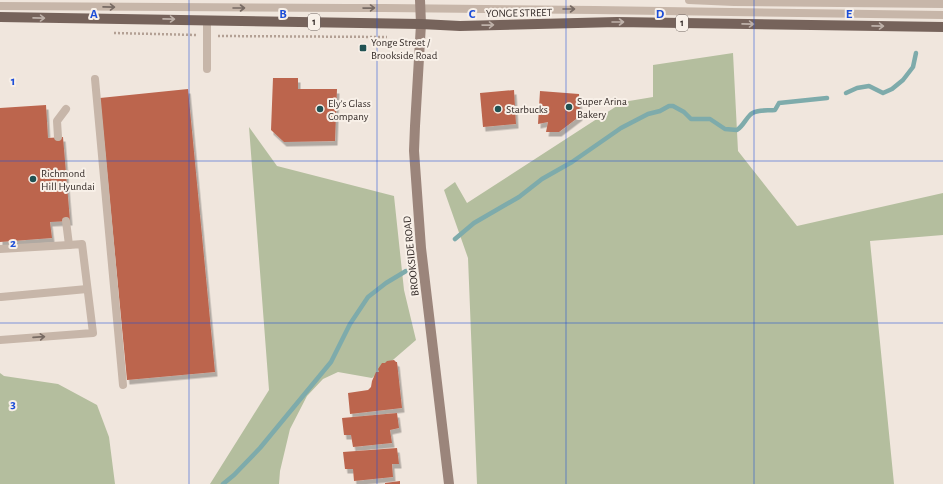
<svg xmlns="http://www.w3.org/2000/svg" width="943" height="484" font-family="'Alegreya Sans',sans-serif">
<defs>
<filter id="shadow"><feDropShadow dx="2.5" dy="4.5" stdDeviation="0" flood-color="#0004"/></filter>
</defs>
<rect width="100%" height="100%" fill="#f0e6dd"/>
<g fill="#b4be9e">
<polygon points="733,53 738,151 797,226 943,193 943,235 870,241 894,484 477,484 468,258 444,190 455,182 467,203 623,102 653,97 653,65"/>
<polygon points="249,127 277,166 394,196 404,290 416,340 372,378 338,372 323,379 307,396 290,429 280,471 279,484 210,484 269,390"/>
<polygon points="0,373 4,376 58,384 97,405 109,437 115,484 0,484"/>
</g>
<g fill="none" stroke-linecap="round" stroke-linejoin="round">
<g stroke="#7eabab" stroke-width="4.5">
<polyline points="846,93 857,88 869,86 883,93 892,89 903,80 913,67 916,53"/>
<path d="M455,239l19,-16 45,-26 23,-18 30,-17 49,-34 27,-14 12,-3 9,-5h4l11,6 7,7h19l15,10 12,1c6,-4 8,-10 13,-15 5,-6 17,-4 25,-5l4,-7 48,-5"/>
<polyline points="223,484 234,475 260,448 331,362 350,324 368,297 386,283 406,271"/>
</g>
</g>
<g fill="#bc654e" filter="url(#shadow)">
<polygon points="273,78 298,78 298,89 337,89 335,141 284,142 271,130"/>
<polygon points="188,89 215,372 127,380 100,98"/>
<polygon points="514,90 516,124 483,127 480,93"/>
<polygon points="540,91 579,94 580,116 559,132 546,132 548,122 538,124"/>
<polygon points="46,105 48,138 63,137 70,221 50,222 52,238 0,242 0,108"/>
<polygon points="394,360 396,362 397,362 402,408 350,414 348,393 368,390 371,387 372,381 376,372 379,372 378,369 382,363 385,363 387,361"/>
<polygon points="397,413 399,428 390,430 392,443 353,447 351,435 344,435 342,418"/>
<polygon points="397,448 399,464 392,464 393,477 354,481 353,469 345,469 343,452"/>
<polygon points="400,481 400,484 385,484 385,483"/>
</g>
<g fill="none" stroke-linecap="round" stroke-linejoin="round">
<g stroke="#b3a094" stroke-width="2.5" stroke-dasharray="2 2" stroke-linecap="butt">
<polyline points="114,33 197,35"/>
<polyline points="218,36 387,37"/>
</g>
<g stroke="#c7b6a9" stroke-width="8">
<polyline points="689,0 734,2 943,4"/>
<polyline points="0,6 347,8 385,8 595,10 943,15"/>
<polyline points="207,69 207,20"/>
<polyline points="95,79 123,385"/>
<polyline points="58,137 57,121 66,109"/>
<polyline points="66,221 69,245"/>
<polyline points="0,249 69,245 82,244 93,333 0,340"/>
<polyline points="1,297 87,289"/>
</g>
<polyline stroke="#9b857b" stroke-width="10" points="420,0 421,24 415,126 414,151 421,248 449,484"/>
<polyline stroke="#76635b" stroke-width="10" points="0,17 421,24 460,26 617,22 943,27"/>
</g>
<defs><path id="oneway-shaft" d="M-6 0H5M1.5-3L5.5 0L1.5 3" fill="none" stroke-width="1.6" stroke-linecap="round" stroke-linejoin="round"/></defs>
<g stroke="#776a63">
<use href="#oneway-shaft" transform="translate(109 7) rotate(1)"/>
<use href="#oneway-shaft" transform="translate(239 8)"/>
<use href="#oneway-shaft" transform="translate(369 8) rotate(-1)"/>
<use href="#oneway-shaft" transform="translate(569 9)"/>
<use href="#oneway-shaft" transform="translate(39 337) rotate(-4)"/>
</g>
<g stroke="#beb1a9">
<use href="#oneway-shaft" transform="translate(39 18) rotate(1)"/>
<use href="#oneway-shaft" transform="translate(169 19) rotate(1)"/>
<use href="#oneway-shaft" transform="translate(618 22)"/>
<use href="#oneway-shaft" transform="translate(748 24) rotate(1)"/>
<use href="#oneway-shaft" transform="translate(488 25) rotate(-1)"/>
<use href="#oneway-shaft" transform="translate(878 26) rotate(1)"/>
</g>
<path fill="none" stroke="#1d4ed8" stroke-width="1" stroke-opacity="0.55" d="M189,0v484M377,0v484M566,0v484M754,0v484M0,161h943M0,323h943"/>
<g fill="#215253" stroke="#f8f0e8" stroke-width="1.5">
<rect x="359" y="44" width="8" height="8" rx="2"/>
<circle cx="569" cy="107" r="4"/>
<circle cx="320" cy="109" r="4"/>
<circle cx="498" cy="109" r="4"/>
<circle cx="33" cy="179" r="4"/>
</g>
<g text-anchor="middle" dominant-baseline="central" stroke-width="4" stroke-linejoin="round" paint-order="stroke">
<g fill="#f8f0e8" stroke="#706762" stroke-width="1">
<rect x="308" y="14" width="12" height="16" rx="3"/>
<rect x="676" y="15" width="12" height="16" rx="3"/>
</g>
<g font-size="10" font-weight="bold" fill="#352c29">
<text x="314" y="22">1</text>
<text x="682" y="23">1</text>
</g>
<g font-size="11" fill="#352c29" stroke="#f8f0e8">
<text transform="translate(519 13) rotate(-1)">YONGE STREET</text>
<text transform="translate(411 256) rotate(-96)">BROOKSIDE ROAD</text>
</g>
<g font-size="11" fill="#352c29" stroke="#f8f0e8" text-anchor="start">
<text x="371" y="42">Yonge Street /<tspan x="371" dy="13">Brookside Road</tspan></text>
<text x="577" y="101">Super Arina<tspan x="577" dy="13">Bakery</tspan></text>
<text x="328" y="103">Ely's Glass<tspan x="328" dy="13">Company</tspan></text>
<text x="506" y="109">Starbucks</text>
<text x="41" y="173">Richmond<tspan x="41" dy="13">Hill Hyundai</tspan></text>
</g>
</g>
<g font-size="13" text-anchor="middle" font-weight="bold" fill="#1d4ed8" stroke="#f8f0e8" stroke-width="4" stroke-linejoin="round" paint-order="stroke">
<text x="94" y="18">A</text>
<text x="283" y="18">B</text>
<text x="472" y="18">C</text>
<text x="660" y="18">D</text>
<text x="849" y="18">E</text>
<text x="13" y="85">1</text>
<text x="13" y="247">2</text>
<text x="13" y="408">3</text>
</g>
</svg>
